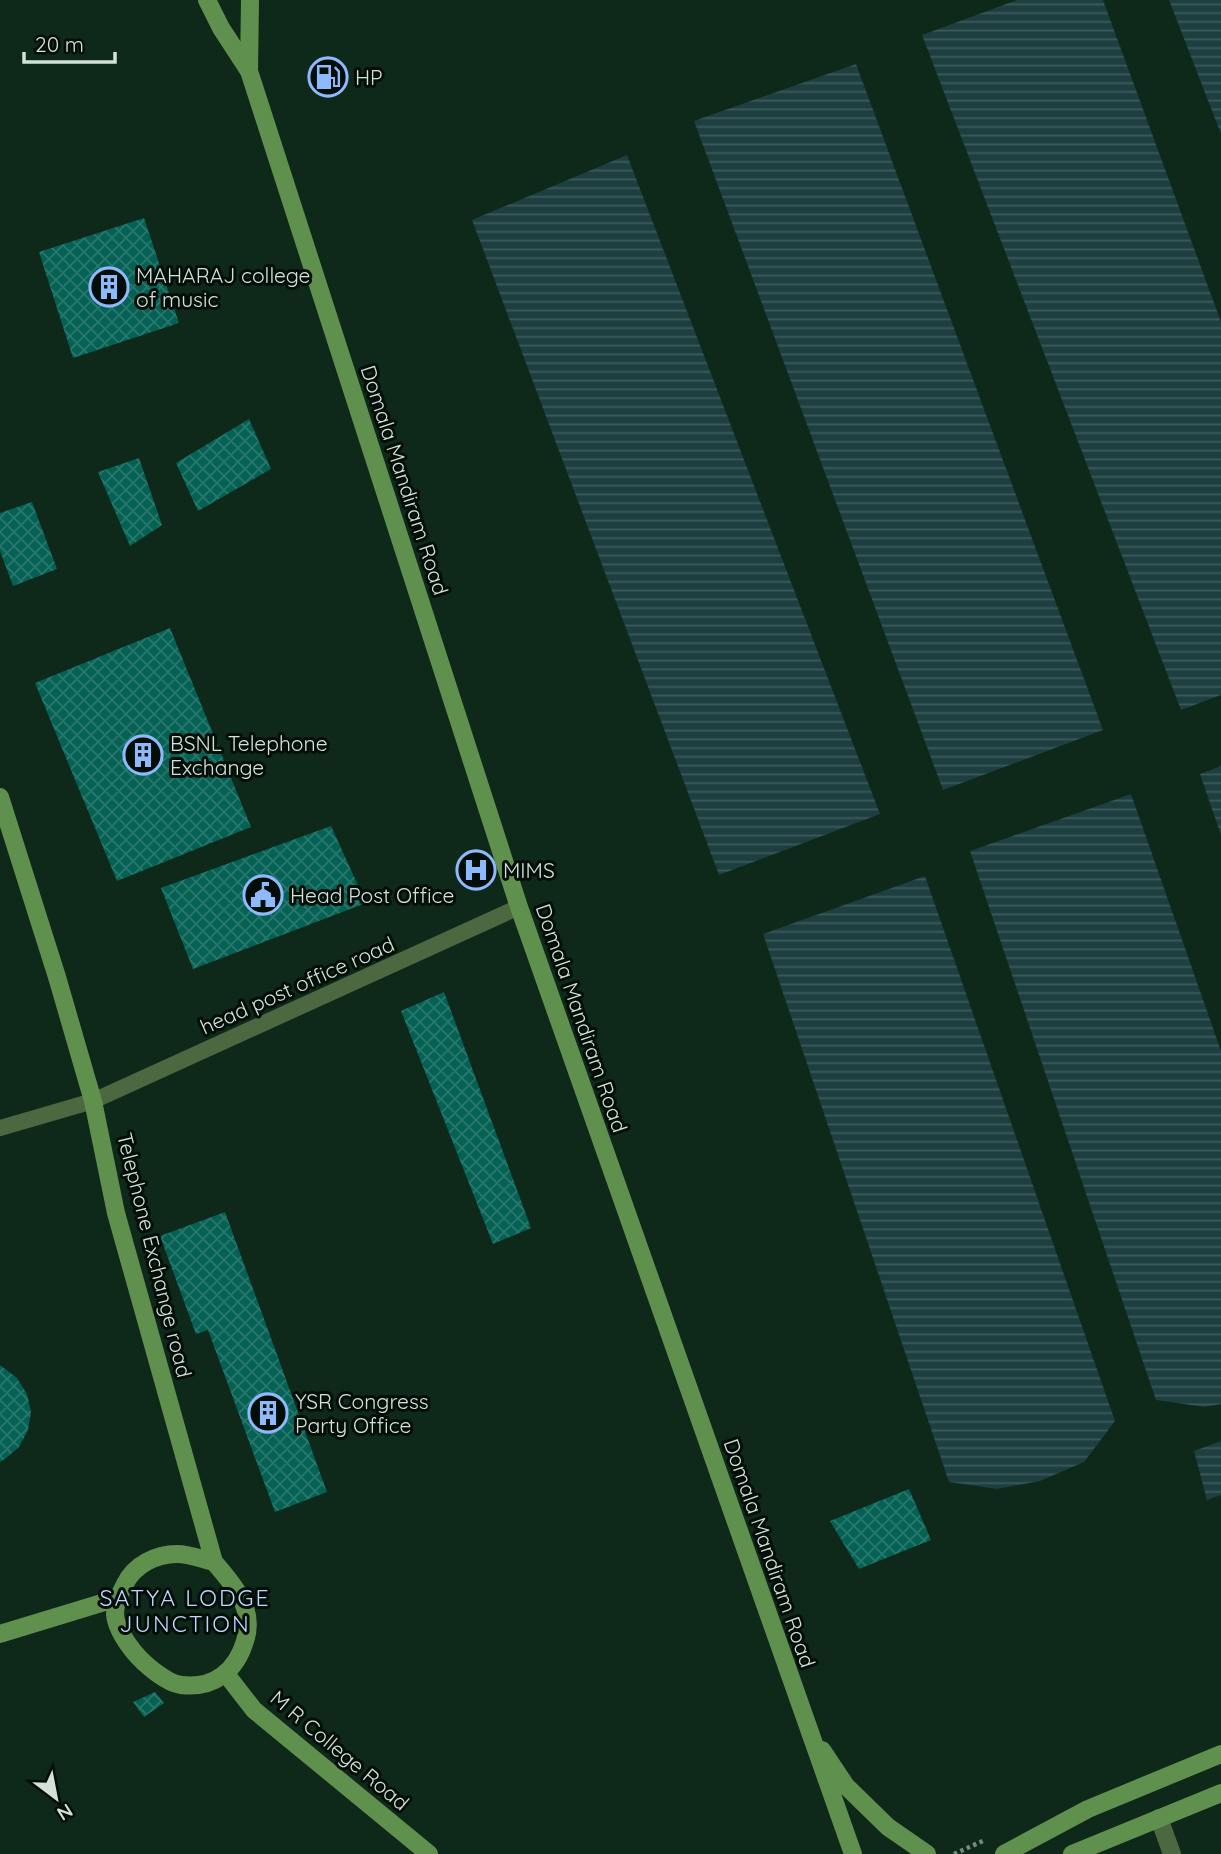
<svg xmlns="http://www.w3.org/2000/svg" width="1221" height="1854" font-family="Quicksand,sans-serif">
<defs>
<pattern id="water-rules" width="6" height="5" patternUnits="userSpaceOnUse" patternTransform="scale(1.75)"><rect width="6" height="5" fill="#1d3f40"/><path d="M0 2.5h6" fill="none" stroke="#3d5a5b"/></pattern>
<pattern id="building-cross-hatch" width="8" height="8" patternUnits="userSpaceOnUse" patternTransform="scale(1.75)"><rect width="8" height="8" fill="#056154"/><path d="M0 0l8 8M0 8l8-8" fill="none" stroke="#29776c"/></pattern>
</defs>
<rect width="100%" height="100%" fill="#0e281a"/>
<g fill="url(#water-rules)">
<polygon points="1017,0 1103,0 1221,322 1221,695 1181,710 922,35"/>
<polygon points="1169,0 1221,0 1221,134"/>
<polygon points="856,64 1103,730 943,790 694,121"/>
<polygon points="627,155 880,814 719,875 472,220"/>
<polygon points="1221,766 1221,835 1200,774"/>
<polygon points="1131,794 1221,1051 1221,1404 1204,1407 1156,1400 970,851"/>
<polygon points="925,876 1115,1421 1084,1462 1040,1481 997,1489 949,1482 763,934"/>
<polygon points="1221,1441 1221,1495 1207,1500 1194,1451"/>
</g>
<g fill="url(#building-cross-hatch)">
<polygon points="144,218 179,323 73,358 39,252"/>
<polygon points="249,419 271,469 198,511 176,463"/>
<polygon points="139,458 162,525 130,546 98,472"/>
<polygon points="32,502 57,569 13,586 0,551 0,513"/>
<polygon points="170,628 251,827 117,881 35,683"/>
<polygon points="331,826 366,903 193,969 161,888"/>
<polygon points="444,992 531,1228 493,1244 401,1011"/>
<polygon points="225,1212 327,1492 275,1512 208,1330 196,1334 160,1236"/>
<polygon points="0,1365 17,1378 27,1394 31,1412 28,1430 19,1447 5,1459 0,1462"/>
<polygon points="909,1489 931,1540 859,1569 830,1521"/>
<polygon points="155,1692 164,1703 144,1717 133,1702"/>
</g>
<g fill="none" stroke-linecap="round" stroke-linejoin="round">
<polyline stroke="#758a7e" stroke-width="4.5" stroke-dasharray="3.5 3.5" stroke-linecap="butt" points="954,1854 985,1840"/>
<polyline stroke="#4b6840" stroke-width="16" points="0,1128 93,1101 519,907"/>
<polyline stroke="#4b6840" stroke-width="18" points="1159,1818 1172,1854"/>
<g stroke="#60904e" stroke-width="18">
<polyline points="207,0 221,28 249,71 519,907 853,1854"/>
<polyline points="249,71 250,0"/>
<path d="M0,797l57,180 36,124 23,112 98,349c19,22 42,47 31,79 -9,30 -31,48 -64,44 -15,-2 -37,-21 -47,-33 -8,-10 -18,-24 -19,-38 0,-10 5,-21 10,-30 9,-19 31,-30 52,-30 12,0 25,5 37,8"/>
<polyline points="0,1634 118,1598"/>
<polyline points="226,1674 254,1710 429,1854"/>
<polyline points="822,1750 846,1786 888,1827 927,1854"/>
<polyline points="1004,1854 1088,1809 1221,1754"/>
<polyline points="1072,1854 1221,1793"/>
</g>
</g>
<defs>
<g id="fuel-ring" transform="scale(2.0125)"><circle r="9.5" fill="#040e08" stroke="#8eb9fd" stroke-width="1.5"/><path d="M-5.5-6h7V0h2V4h1.3V-2.5L3-4.5l.8-.8L6-3V5H2.5V1h-1V6h-7ZM-4.2-4.7v3.2H.2V-4.7Z" fill="#8eb9fd"/></g>
<g id="building-ring" transform="scale(2.0125)"><circle r="9.5" fill="#040e08" stroke="#8eb9fd" stroke-width="1.5"/><path d="M-4-6H4V6H1V3H-1V6H-4ZM-2.5-4.3h1.7v1.8h-1.7ZM.8-4.3h1.7v1.8H.8ZM-2.5-1h1.7V.8h-1.7ZM.8-1h1.7V.8H.8Z" fill="#8eb9fd"/></g>
<g id="hospital-ring" transform="scale(2.0125)"><circle r="9.5" fill="#040e08" stroke="#8eb9fd" stroke-width="1.5"/><path d="M-5-5h3v3.5h4V-5h3V5h-3V1.5h-4V5h-3Z" fill="#8eb9fd"/></g>
<g id="civic-ring" transform="scale(2.0125)"><circle r="9.5" fill="#040e08" stroke="#8eb9fd" stroke-width="1.5"/><path d="M-.6-6.5H3V-4.5H.6V-3L4-1V1h2V6H-6V1h2V-1L-.6-3ZM-1.2 2.5V6h2.4V2.5Z" fill="#8eb9fd"/></g>
</defs>
<g fill-rule="evenodd">
<use href="#fuel-ring" x="328" y="77"/>
<use href="#building-ring" x="109" y="287"/>
<use href="#building-ring" x="143" y="755"/>
<use href="#hospital-ring" x="476" y="870"/>
<use href="#civic-ring" x="263" y="895"/>
<use href="#building-ring" x="268" y="1413"/>
</g>
<g text-anchor="middle" dominant-baseline="central" stroke-width="6" stroke-linejoin="round" paint-order="stroke">
<g font-size="21" fill="#d3e2d8" stroke="#040e08" text-anchor="start">
<text x="355" y="77">HP</text>
<text x="136" y="275">MAHARAJ college<tspan x="136" dy="24">of music</tspan></text>
<text x="170" y="743">BSNL Telephone<tspan x="170" dy="24">Exchange</tspan></text>
<text x="503" y="870">MIMS</text>
<text x="290" y="895">Head Post Office</text>
<text x="295" y="1401">YSR Congress<tspan x="295" dy="24">Party Office</tspan></text>
</g>
<g font-size="21" fill="#d3e2d8" stroke="#040e08">
<text transform="translate(405 480) rotate(72)">Domala Mandiram Road</text>
<text transform="translate(297 985) rotate(-24)">head post office road</text>
<text transform="translate(582 1018) rotate(71)">Domala Mandiram Road</text>
<text transform="translate(155 1255) rotate(76)">Telephone Exchange road</text>
<text transform="translate(770 1553) rotate(71)">Domala Mandiram Road</text>
<text transform="translate(340 1750) rotate(40)">M R College Road</text>
</g>
<g font-size="23" letter-spacing="2" fill="#bed6fd" stroke="#040e08">
<text x="185" y="1597">SATYA LODGE<tspan x="185" dy="26">JUNCTION</tspan></text>
</g>
</g>
<g transform="translate(56 1798) rotate(148)" stroke="#040e08" stroke-width="5" paint-order="stroke">
<path d="M0-5L12 26L0 18L-12 26Z" fill="#d3e2d8"/>
<text y="-10" font-size="19" font-weight="bold" text-anchor="middle" fill="#d3e2d8">N</text>
</g>
<path d="M24 52v10h91v-10" fill="none" stroke="#d3e2d8" stroke-width="3.5"/>
<text x="35" y="52" font-size="21" fill="#d3e2d8" stroke="#040e08" stroke-width="5" paint-order="stroke">20 m</text>
</svg>
